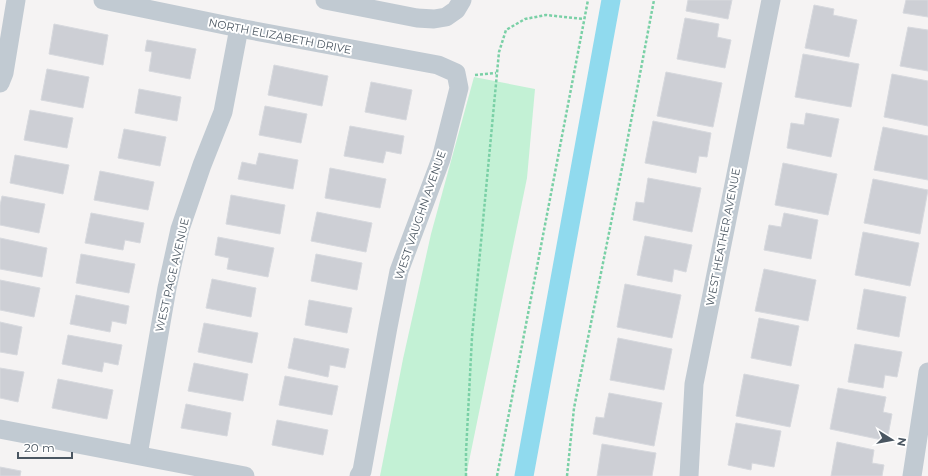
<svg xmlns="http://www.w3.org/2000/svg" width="928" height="476" font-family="Montserrat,sans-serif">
<rect width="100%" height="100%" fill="#f5f3f3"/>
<polygon fill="#c3f1d5" points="474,77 535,89 527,178 466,476 380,476 403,359 431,234"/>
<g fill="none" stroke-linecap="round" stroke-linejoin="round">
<polyline stroke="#90daee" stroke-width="19" points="524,476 611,0"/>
</g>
<g fill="#cdcfd5" stroke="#d7d9de">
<polygon points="688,0 732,0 728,19 686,11"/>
<polygon points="906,0 928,0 928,17 903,13"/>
<polygon points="814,5 834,9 833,15 857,20 849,57 805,48"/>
<polygon points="685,18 719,24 717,37 731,40 725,68 677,59"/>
<polygon points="54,24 108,35 103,65 49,54"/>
<polygon points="908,27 928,30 928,71 900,66"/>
<polygon points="147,40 196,49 190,79 149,71 152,52 145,51"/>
<polygon points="803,54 859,64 851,107 795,97"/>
<polygon points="274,65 328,76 322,106 268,95"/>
<polygon points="47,69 89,77 83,108 41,100"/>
<polygon points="666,72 722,83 713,127 657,116"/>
<polygon points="892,74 928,81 928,126 884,117"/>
<polygon points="371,82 412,90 406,120 365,112"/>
<polygon points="139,89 181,97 177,121 135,113"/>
<polygon points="265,106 307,114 301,143 259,135"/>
<polygon points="30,110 73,118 67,148 24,140"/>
<polygon points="806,113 839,119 831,157 787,148 791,123 804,125"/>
<polygon points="653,121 711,133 707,157 699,156 696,173 645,163"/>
<polygon points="350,126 404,136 401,154 386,151 383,163 344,156"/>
<polygon points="883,127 928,136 928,180 874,170"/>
<polygon points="124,129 166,137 160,166 118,158"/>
<polygon points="259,153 298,160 293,189 238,179 242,162 256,165"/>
<polygon points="15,155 69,165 63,194 10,183"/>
<polygon points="783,163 837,174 828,215 775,205"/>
<polygon points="330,168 386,179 380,208 325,198"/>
<polygon points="100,171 154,182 148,210 94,200"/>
<polygon points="648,178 701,188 692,232 633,220 636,202 644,203"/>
<polygon points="873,179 928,190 920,234 864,223"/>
<polygon points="231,195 285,205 280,234 226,224"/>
<polygon points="2,196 45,204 39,233 0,225 0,205"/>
<polygon points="317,212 372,223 366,252 311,241"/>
<polygon points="91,213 144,223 140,243 125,240 123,250 85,243"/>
<polygon points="784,213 818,220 811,259 764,250 769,225 781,227"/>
<polygon points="863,232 919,243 910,286 855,275"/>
<polygon points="645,236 692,245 686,272 674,269 672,282 637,275"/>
<polygon points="218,237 274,248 268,277 227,269 229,258 215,255"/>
<polygon points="0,238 47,248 42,277 0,269"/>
<polygon points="81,254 135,264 129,293 76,283"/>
<polygon points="316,254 362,263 357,290 311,281"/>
<polygon points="764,269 816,280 808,321 755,311"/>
<polygon points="212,279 256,288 251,317 206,308"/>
<polygon points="0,280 40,288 34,317 0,310"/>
<polygon points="625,284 681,295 672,338 617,327"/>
<polygon points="864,289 906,297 899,337 857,329"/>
<polygon points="76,295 129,306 126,324 112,321 110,332 70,324"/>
<polygon points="309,300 352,308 347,333 305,325"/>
<polygon points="759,318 799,326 791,366 751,358"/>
<polygon points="0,322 22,327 17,355 0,352"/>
<polygon points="204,323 258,333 252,363 198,352"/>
<polygon points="68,335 122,345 118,365 104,362 102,372 62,364"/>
<polygon points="294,338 349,349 345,368 330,365 328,377 288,368"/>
<polygon points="618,338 672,349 664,390 610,380"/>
<polygon points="855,344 902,352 897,377 885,375 883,388 848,382"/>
<polygon points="194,363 248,374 243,401 188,391"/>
<polygon points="0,368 24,372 18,402 0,398"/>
<polygon points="744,374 799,385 790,427 736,416"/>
<polygon points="285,376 338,386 332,415 279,405"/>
<polygon points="58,379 113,390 107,419 52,408"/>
<polygon points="838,388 886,397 883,412 892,414 887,441 830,429"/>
<polygon points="609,393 662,403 654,446 593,434 596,417 604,418"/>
<polygon points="186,404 231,413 227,436 181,428"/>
<polygon points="277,420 328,430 323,455 272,445"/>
<polygon points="736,423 781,431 774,467 752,463 751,470 728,465"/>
<polygon points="837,442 874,450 872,463 884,465 882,476 831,476"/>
<polygon points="602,444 656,453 652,476 597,476"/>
<polygon points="0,467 21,471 20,476 0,476"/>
</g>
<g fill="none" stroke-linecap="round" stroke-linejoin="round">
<g stroke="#7ad0a6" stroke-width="2.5" stroke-dasharray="3 2" stroke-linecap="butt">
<polyline points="475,75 496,73"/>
<polyline points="466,476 466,452 472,337 499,52 506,30 525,19 546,15 584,19"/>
<polyline points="497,476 588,0"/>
<polyline points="567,476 574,408 625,153 654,0"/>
</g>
<g stroke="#c1cad2" stroke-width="19">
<polyline points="103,0 239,28 438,65 456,73 459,88 441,159 399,271 388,327 362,471 359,476"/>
<polyline points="325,0 417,18 434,19 446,17 456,10 462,0"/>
<polyline points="0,83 4,73 16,0"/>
<polyline points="0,429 245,476"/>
<polyline points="138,455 167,288 180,229 202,165 223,112 239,28"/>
<polyline points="689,476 694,384 771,0"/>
<polyline points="912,476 928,372"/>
</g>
</g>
<g text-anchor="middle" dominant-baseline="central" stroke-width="4" stroke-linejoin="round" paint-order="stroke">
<g font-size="11" fill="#4a5661" stroke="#fff">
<text transform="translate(280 36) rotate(11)">NORTH ELIZABETH DRIVE</text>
<text transform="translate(420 215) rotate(-71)">WEST VAUGHN AVENUE</text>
<text transform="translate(723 237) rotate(-79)">WEST HEATHER AVENUE</text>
<text transform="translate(172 275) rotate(-77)">WEST PAGE AVENUE</text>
</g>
</g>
<g transform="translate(892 440) rotate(101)" stroke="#ffffff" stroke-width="3" paint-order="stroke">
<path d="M0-3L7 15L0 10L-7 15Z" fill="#4a5661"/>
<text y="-6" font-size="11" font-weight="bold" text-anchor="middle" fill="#4a5661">N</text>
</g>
<path d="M18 452v6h54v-6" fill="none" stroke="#4a5661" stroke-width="2"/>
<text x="24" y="452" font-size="12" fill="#4a5661" stroke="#ffffff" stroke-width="3" paint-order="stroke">20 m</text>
</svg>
